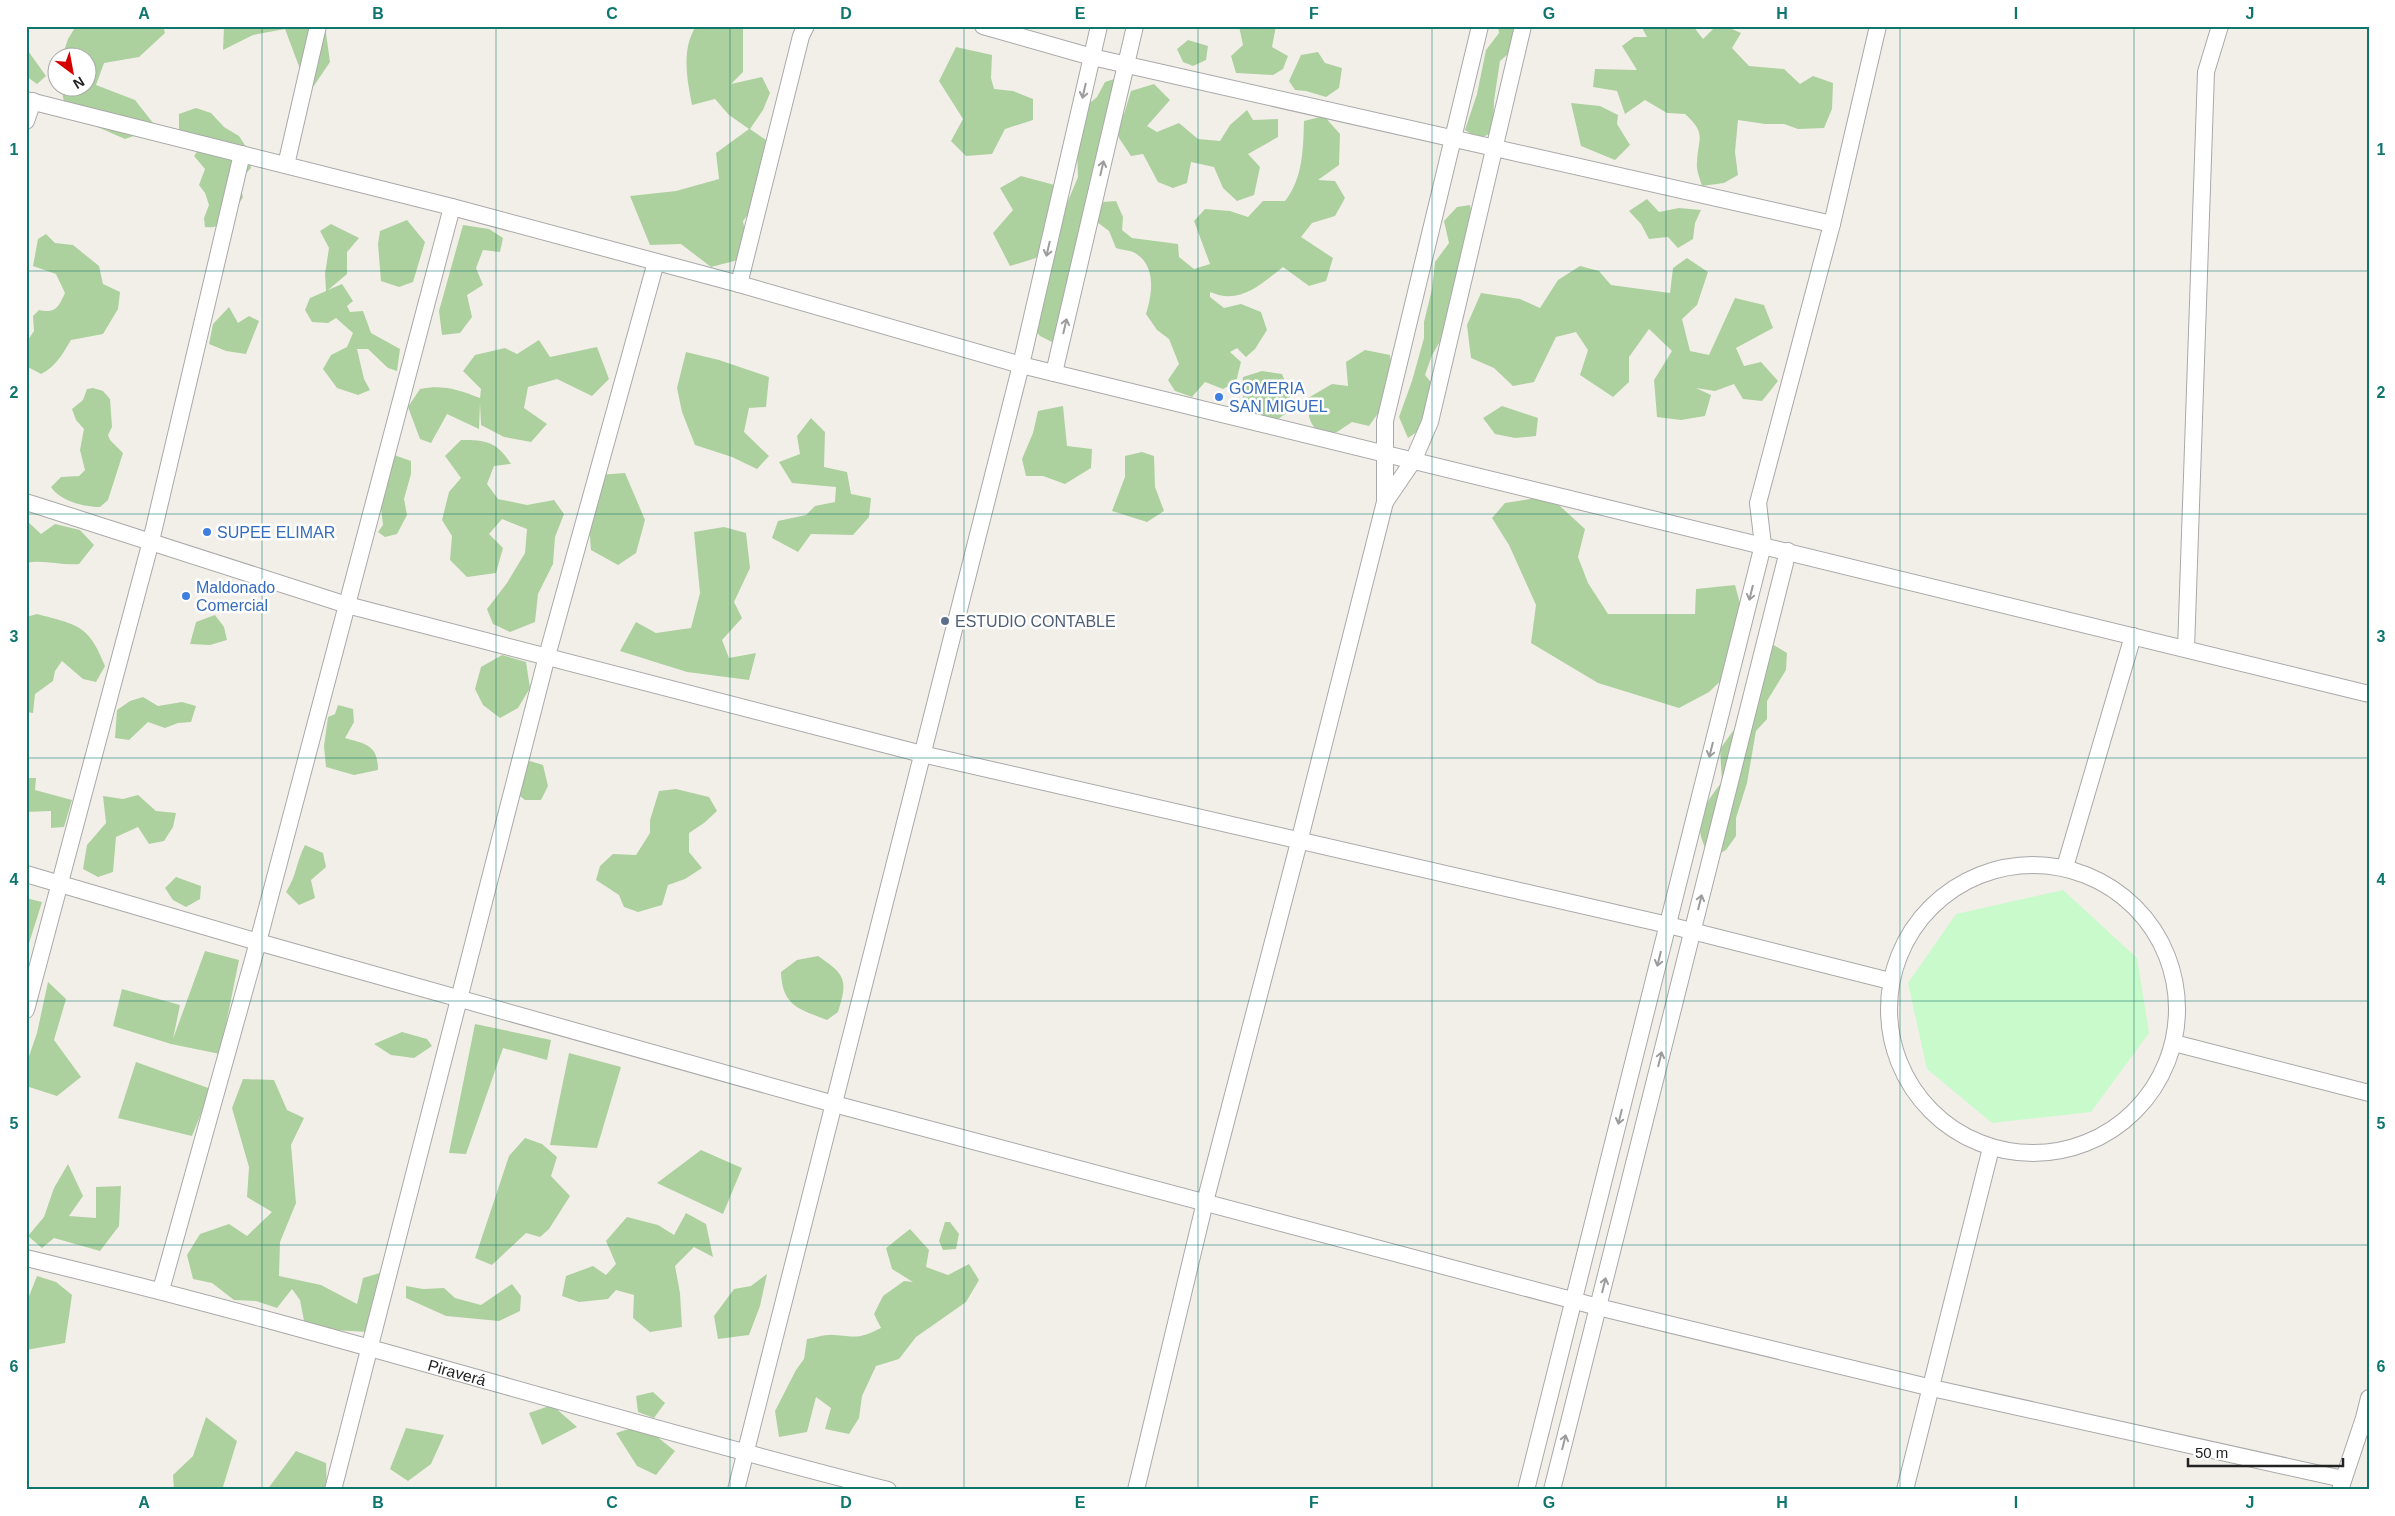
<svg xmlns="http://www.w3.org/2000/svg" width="2395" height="1516" font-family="Arial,sans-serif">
<rect width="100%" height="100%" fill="#f2efe9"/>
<g fill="#add19e">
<polygon points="76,26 163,26 165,33 139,57 104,63 96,85 135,100 157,128 125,139 93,125 65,106 61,88 88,88 88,58 62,57 68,39"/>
<polygon points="224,26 325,26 330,62 309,93 285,29 253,35 223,50"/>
<path d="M696,26h47v46l-12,12 31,-7 8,16 -7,17 -13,19 26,18 -11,46 -22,28 7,36 -39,10 -30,-23 -31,1 -20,-49 46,-5 43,-12 -3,-26 33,-24 -20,-14 -14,-16 -23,6c-5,-26 -11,-55 4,-79z"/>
<polygon points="1239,26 1276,26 1272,47 1288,56 1283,69 1273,75 1236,73 1231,56 1243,45"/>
<polygon points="1498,26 1520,26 1517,46 1500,61 1494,101 1493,132 1479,139 1465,130 1477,94 1486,50 1499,33"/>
<path d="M1641,26h52l10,13 13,-13h9l16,7 -9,15 17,18 35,3 16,15 13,-8 20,7 -1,26 -8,19 -26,1 -14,-5h-19l-27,-4 -3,32 3,23 -14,8 -22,3c-2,-7 -6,-16 -5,-23 1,-26 10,-29 -12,-49l-18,-1 -22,-13 -20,14 -8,-23 -24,-4 2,-18 42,1 -15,-24 12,-9h13z"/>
<polygon points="1188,40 1208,46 1206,60 1193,66 1183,62 1177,49"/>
<polygon points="956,47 992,55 991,78 994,89 1013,91 1033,99 1033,120 1005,129 992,154 966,156 951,141 963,119 939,81"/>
<polygon points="26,48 46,76 37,84 26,76"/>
<polygon points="1318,52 1325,63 1342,68 1339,88 1326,97 1306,91 1295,90 1289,81 1301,55"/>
<polygon points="1114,79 1121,93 1114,121 1124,114 1131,91 1154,84 1170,100 1147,126 1157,132 1179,123 1198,139 1220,141 1230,125 1247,110 1253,120 1278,119 1278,137 1248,154 1260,167 1254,195 1237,201 1223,188 1214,167 1191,162 1187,183 1173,188 1158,182 1143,154 1131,156 1119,138 1114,123 1107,146 1095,160 1098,184 1056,344 1040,336 1030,324 1058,225 1078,177 1077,148 1085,107 1097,97 1105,82"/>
<polygon points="1571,103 1600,106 1618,115 1617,124 1630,145 1615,160 1581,146"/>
<path d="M196,108l15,5 13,14 15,9 9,14 3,18 -12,13 4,16c-9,15 -18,33 -38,30l-1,-9 5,-13 -4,-12 -6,-8 6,-16 -11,-13 9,-13 -24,-13v-16z"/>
<path d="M1324,116l16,18 -1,31 -21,15 17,1 10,17 -10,18 -23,7 -11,14 32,21 -7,23 -17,5 -26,-19c-23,18 -43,38 -73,25v5l14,11 17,-4 20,8 6,18 -12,19 -9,8 -9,-9 -7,4 11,10 -5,20 -13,7 -18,-7 -13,15 -17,-6 -7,-11 11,-16 -10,-25 -12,-9 -11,-16c6,-19 11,-48 -11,-61 -5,-3 -13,-3 -19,-5l-7,-17 -12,-9 6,-20 13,-1 7,16 -1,13 10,8 46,6 1,13 15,12 16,-5 -16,-43 11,-12 25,2 18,6 15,-16h22c18,-23 18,-51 19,-80z"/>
<polygon points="1021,176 1062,187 1052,229 1036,258 1010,266 993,233 1013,210 1000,188"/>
<polygon points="1647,199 1659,212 1679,208 1701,210 1695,223 1693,239 1678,248 1668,237 1649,239 1641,224 1629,211"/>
<polygon points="1470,205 1473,219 1450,325 1432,355 1425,375 1434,386 1421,429 1408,438 1399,417 1412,381 1424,338 1424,322 1432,289 1435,262 1449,243 1444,221 1457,207"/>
<polygon points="407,220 425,242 413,282 399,287 381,281 378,244 380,231"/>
<polygon points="331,224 359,238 347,252 347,274 328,290 342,284 353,301 347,306 350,312 363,311 371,333 400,349 397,371 388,368 368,349 357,349 364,379 370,390 358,395 337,388 323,369 331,355 347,347 353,333 336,318 328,323 312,322 305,310 310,298 326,291 325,274 329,248 320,231"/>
<polygon points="463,225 489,229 503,238 500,252 483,250 476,268 483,285 467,295 472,317 460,333 442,335 439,311"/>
<path d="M46,234l9,9 18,2 26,21 4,18 17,8 -2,17 -15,25 -32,6c-8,13 -15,27 -30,34l-15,-8v-23l8,-12 -1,-15 6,-6c17,4 20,-4 26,-17l-9,-19 -23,-8 5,-27z"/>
<polygon points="1687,258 1708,272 1697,305 1682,319 1690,351 1709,355 1735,298 1764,305 1773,328 1736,348 1744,366 1761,362 1778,381 1762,401 1743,399 1734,384 1715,391 1696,388 1711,395 1705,416 1681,420 1657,417 1654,380 1672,351 1649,329 1629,357 1629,382 1613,397 1580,375 1588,350 1576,332 1556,337 1534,382 1513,386 1494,368 1471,358 1467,325 1481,293 1520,299 1540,308 1558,280 1580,266 1599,271 1611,285 1670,293 1673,268"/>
<polygon points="229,307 238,323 249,316 259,321 246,354 226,351 209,344 213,324"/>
<path d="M539,340l11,17 47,-10 12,32 -17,17 -35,-17 -29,8 -4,21 23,16 -16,18 -27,-5 -23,-12 -1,-22 -1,26 -32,-15 -16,29 -11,-4 -12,-32 12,-18c22,-5 40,1 60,9l1,-9 -18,-18 12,-16 30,-7 12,6z"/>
<path d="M1365,350l25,5 4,27 -10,23 -15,21 -17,-4 -15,10 -13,3c-16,-9 -16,-20 -16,-37l24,-14 16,2 -2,-24z"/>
<polygon points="686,352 719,360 769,377 766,407 749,408 744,432 769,456 757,469 732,457 695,445 682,412 677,388"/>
<polygon points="1262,371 1282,374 1290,394 1288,412 1271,424 1247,418 1242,391 1243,377"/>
<path d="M93,388l10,3 7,8 2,28 -4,8 2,5 13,13 -15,47 -8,7c-16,0 -40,-6 -49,-20l10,-10 18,-1 6,-6 -5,-20 4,-21 -8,-9 -4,-11 11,-9 4,-11z"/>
<polygon points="1063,406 1067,446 1092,449 1091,468 1065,484 1043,476 1026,476 1022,459 1033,433 1038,411"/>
<polygon points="1502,406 1538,418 1536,436 1515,438 1495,434 1483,418"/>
<polygon points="811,418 825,432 824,467 847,472 851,494 871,498 869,517 853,535 811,534 798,552 772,538 778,521 806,515 815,506 835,502 836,487 792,483 779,462 800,454 797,436"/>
<path d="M461,440c26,0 36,2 50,24l-17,2 -7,18 11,15 29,6 27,-5 10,14 -9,23 -2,27 -15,30 -3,28 -25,10 -17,-8 -6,-15 20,-26 18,-30 2,-24 -25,-10 -13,15 14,14 -7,25 -29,4 -17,-17 2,-24 -10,-16 7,-28 12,-14 -16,-22z"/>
<polygon points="1142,452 1154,456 1155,487 1164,511 1147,522 1112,511 1125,477 1125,456"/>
<polygon points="394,455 411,461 411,474 404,499 407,515 397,534 385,537 378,532 383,525 381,509"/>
<polygon points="625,473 645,520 636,553 618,565 591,550 588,511 598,475"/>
<polygon points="1549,496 1585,529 1578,557 1588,583 1608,614 1695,614 1696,589 1735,585 1743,614 1734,668 1709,692 1679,708 1598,683 1531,643 1536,605 1509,545 1492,518 1505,503"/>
<path d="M26,520l15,14 14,-10 25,6 14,15 -15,19c-18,2 -35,-5 -53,-1z"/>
<polygon points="724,527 746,533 750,568 734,602 742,618 722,640 729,658 756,653 749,680 687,672 620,651 636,622 656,633 691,628 700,593 694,532"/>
<path d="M37,614c41,11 52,11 68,52l-9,16 -13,-3 -21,-18 -7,10 -2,10 -18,13 -2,19 -7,-1v-95z"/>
<polygon points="215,615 224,627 227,640 210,645 190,644 196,622"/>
<path d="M1772,644l15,9 -1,17 -19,31v18l-11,12 -9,52 -11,35v18l-10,14 -15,8c-20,-31 -11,-49 11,-76l-2,-33 21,-29z"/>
<polygon points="502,655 526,662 530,688 518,708 500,718 483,705 475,689 481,667"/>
<polygon points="143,697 158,706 182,702 196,706 191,722 178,723 165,728 148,722 129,740 115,738 117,710 130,701"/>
<path d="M338,705l15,4 1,13 -9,16c21,6 33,7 33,32l-24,5 -28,-8 -2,-21 4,-29 7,-3z"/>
<polygon points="530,761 543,765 548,786 541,800 525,800 516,793 513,772"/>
<polygon points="26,778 36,778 35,790 72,800 64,827 51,828 51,811 26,812"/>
<polygon points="676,789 709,797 717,811 704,823 689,833 689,852 702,868 685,879 668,885 662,905 638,912 624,907 619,895 596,880 600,866 613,854 636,855 650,833 650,820 659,791"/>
<polygon points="138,795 156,811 176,813 173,827 164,841 149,844 138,827 116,837 113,872 98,877 83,869 87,845 106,823 103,796 123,799"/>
<path d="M305,845l18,8 3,14 -15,13 4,18 -16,7 -13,-13c11,-17 10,-30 19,-47z"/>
<polygon points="176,877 201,886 200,899 186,907 173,900 165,888"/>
<polygon points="26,898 42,902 26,953"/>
<polygon points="205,951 239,960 220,1054 171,1044 113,1026 122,989 180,1005 173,1039"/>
<path d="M818,956c28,19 30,24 20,56l-11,8c-28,-11 -45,-14 -46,-48l16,-12z"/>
<polygon points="48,982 66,999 54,1040 81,1077 57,1096 26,1086 26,1065 37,1033"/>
<polygon points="475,1024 551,1040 547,1060 503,1048 466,1154 449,1153"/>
<polygon points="402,1032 427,1039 432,1046 414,1058 391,1055 374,1044"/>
<polygon points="569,1053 621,1067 597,1148 550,1145"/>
<polygon points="136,1062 211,1089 192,1136 118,1118"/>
<polygon points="243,1079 274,1080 287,1110 304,1118 291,1145 296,1203 280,1242 279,1276 321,1285 357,1304 363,1278 383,1272 368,1332 333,1330 304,1321 300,1300 292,1289 277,1308 256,1301 234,1300 212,1283 193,1279 187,1255 200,1234 229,1224 247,1236 272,1212 247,1197 249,1167 232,1108"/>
<polygon points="525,1138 542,1144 557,1157 551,1176 570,1196 549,1229 540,1237 526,1233 492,1265 475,1258 509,1156"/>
<polygon points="701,1150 742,1168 723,1214 657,1183"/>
<polygon points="68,1164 83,1196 69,1216 96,1218 96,1187 121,1186 119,1226 100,1251 54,1238 42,1248 28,1236 44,1217 54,1188"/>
<polygon points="686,1213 706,1224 713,1257 694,1247 675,1266 680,1293 682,1327 650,1332 633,1318 634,1295 616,1290 608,1299 579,1302 562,1296 566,1276 593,1266 606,1275 616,1264 606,1241 627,1217 658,1225 674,1235"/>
<polygon points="945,1222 950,1222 959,1234 956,1249 943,1250 939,1241"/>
<path d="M910,1229l19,21 -3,17 22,8 21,-11 10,16 -13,22 -50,35 -17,22 -23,7 -14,30 -3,22 -10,16 -24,-5 6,-21 -15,-11 -9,35 -28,5 -4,-26 21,-41 8,-11 3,-20c8,-1 19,-5 27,-4 25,2 24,4 47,-7l-7,-14 9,-18 21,-15 9,1 -21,-13 -6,-21z"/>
<polygon points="767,1274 760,1306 749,1335 718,1339 714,1316 734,1289 751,1286"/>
<polygon points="37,1276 56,1282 72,1295 65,1343 26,1350 26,1304"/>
<polygon points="512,1284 521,1296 520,1311 499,1321 446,1316 406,1298 406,1286 423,1289 444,1288 455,1298 481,1305"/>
<polygon points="653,1392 665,1403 654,1418 638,1412 636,1396"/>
<polygon points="552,1405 577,1427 542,1445 529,1413"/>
<polygon points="206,1417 237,1441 222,1490 174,1490 173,1475 193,1456"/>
<polygon points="642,1425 675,1451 656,1475 637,1466 616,1433"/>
<polygon points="406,1428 444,1435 431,1464 408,1481 390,1469"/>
<polygon points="296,1451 326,1463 327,1490 267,1490"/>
</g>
<polygon fill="#c8facc" points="2063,890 2137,958 2149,1033 2091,1112 1992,1123 1927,1069 1908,983 1956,914"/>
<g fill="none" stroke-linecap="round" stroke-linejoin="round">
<g stroke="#a9a9a9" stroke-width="18">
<g id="street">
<polyline points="983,26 1092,57 1832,224"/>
<polyline points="26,100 452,207 739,284 1021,365 2369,694"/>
<polyline points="26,121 33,101"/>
<polyline points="286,165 318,26"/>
<polyline points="739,284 801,36 806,26"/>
<polyline points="1054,373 1135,26"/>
<polyline points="26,502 347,605 922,754 1668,925 1890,981"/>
<polyline points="1385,502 1413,461 1430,422 1523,26"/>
<polyline points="2186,649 2206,72 2220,26"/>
<circle cx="2033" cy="1009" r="144"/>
<polyline points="2065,867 2133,636"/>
<polyline points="26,874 258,942 834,1104 1598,1307 1932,1388 2343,1479"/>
<polyline points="26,1010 151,541 242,154"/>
<polyline points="2174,1043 2369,1093"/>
<path id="s1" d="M26,1258c290,69 573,159 862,232"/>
<polyline points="161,1290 258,942 452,207"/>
<polyline points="333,1490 547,656 656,262"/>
<polyline points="736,1490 1021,365 1099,26"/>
<polyline points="1136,1490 1205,1202 1299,842 1385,502 1385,421 1480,26"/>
<polyline points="1526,1490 1763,545 1758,503 1832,224 1878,26"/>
<polyline points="1552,1490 1788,551"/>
<polyline points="1905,1490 1991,1148"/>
<polyline points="2340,1490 2364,1418 2369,1398"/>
</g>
</g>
<use href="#street" stroke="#fff" stroke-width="16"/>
</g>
<defs><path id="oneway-shaft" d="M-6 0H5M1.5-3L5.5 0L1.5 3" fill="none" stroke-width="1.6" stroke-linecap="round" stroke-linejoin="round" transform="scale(1.25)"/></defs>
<g stroke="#9c9c9c">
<use href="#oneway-shaft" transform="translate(1084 91) rotate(103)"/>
<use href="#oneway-shaft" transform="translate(1102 168) rotate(-77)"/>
<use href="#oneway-shaft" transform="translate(1048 249) rotate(103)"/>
<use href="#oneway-shaft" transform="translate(1065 326) rotate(-77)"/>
<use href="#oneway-shaft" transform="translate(1751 593) rotate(104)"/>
<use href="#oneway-shaft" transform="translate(1711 750) rotate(104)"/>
<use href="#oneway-shaft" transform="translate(1700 902) rotate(-76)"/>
<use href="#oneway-shaft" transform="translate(1659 959) rotate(104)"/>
<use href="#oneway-shaft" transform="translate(1660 1059) rotate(-76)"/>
<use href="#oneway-shaft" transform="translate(1620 1117) rotate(104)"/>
<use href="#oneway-shaft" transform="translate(1604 1285) rotate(-76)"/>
<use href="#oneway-shaft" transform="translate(1564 1442) rotate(-76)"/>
</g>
<path fill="none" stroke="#0f766e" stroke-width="1" stroke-opacity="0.55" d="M262,26v1464M496,26v1464M730,26v1464M964,26v1464M1198,26v1464M1432,26v1464M1666,26v1464M1900,26v1464M2134,26v1464M26,271h2343M26,514h2343M26,758h2343M26,1001h2343M26,1245h2343"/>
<g fill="#3f7fe0" stroke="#fff" stroke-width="2">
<circle cx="1219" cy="397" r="5"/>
<circle cx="207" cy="532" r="5"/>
<circle cx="186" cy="596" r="5"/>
</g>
<circle fill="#5c6f8a" stroke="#fff" stroke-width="2" cx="945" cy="621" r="5"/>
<g text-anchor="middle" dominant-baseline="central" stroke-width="5" stroke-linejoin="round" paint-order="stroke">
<g font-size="16" fill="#366cbe" stroke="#fff" text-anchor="start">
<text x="1229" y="388">GOMERIA<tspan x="1229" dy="18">SAN MIGUEL</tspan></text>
<text x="217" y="532">SUPEE ELIMAR</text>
<text x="196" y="587">Maldonado<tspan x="196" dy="18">Comercial</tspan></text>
</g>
<g font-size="16" fill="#4e5e75" stroke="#fff" text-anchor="start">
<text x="955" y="621">ESTUDIO CONTABLE</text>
</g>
<g font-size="16" fill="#222" stroke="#fff">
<text stroke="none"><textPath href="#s1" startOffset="446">Piraverá</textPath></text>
</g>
</g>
<rect width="2395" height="1516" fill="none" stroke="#ffffff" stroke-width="55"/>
<g transform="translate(72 72) rotate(148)"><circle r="24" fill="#ffffff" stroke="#a7a7a7"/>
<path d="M0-4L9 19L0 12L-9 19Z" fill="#d40000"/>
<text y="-8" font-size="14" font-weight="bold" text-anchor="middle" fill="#222222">N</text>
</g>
<path d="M2188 1458v8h155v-8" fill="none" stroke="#222222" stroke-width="2.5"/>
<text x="2195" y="1458" font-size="15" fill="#222222" stroke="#ffffff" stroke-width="4" paint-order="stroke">50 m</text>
<rect x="28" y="28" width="2340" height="1460" fill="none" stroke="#0f766e" stroke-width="2"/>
<g font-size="16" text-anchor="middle" font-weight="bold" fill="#0f766e">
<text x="144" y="19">A</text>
<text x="378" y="19">B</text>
<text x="612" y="19">C</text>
<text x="846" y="19">D</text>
<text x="1080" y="19">E</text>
<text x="1314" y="19">F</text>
<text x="1549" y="19">G</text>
<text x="1782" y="19">H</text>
<text x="2016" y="19">I</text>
<text x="2250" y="19">J</text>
<text x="14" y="155">1</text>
<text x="2381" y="155">1</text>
<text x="14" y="398">2</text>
<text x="2381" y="398">2</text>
<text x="14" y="642">3</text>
<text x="2381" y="642">3</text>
<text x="14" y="885">4</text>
<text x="2381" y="885">4</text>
<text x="14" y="1129">5</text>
<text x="2381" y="1129">5</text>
<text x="14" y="1372">6</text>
<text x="2381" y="1372">6</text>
<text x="144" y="1508">A</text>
<text x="378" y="1508">B</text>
<text x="612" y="1508">C</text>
<text x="846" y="1508">D</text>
<text x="1080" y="1508">E</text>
<text x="1314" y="1508">F</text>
<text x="1549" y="1508">G</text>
<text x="1782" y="1508">H</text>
<text x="2016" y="1508">I</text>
<text x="2250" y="1508">J</text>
</g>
</svg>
